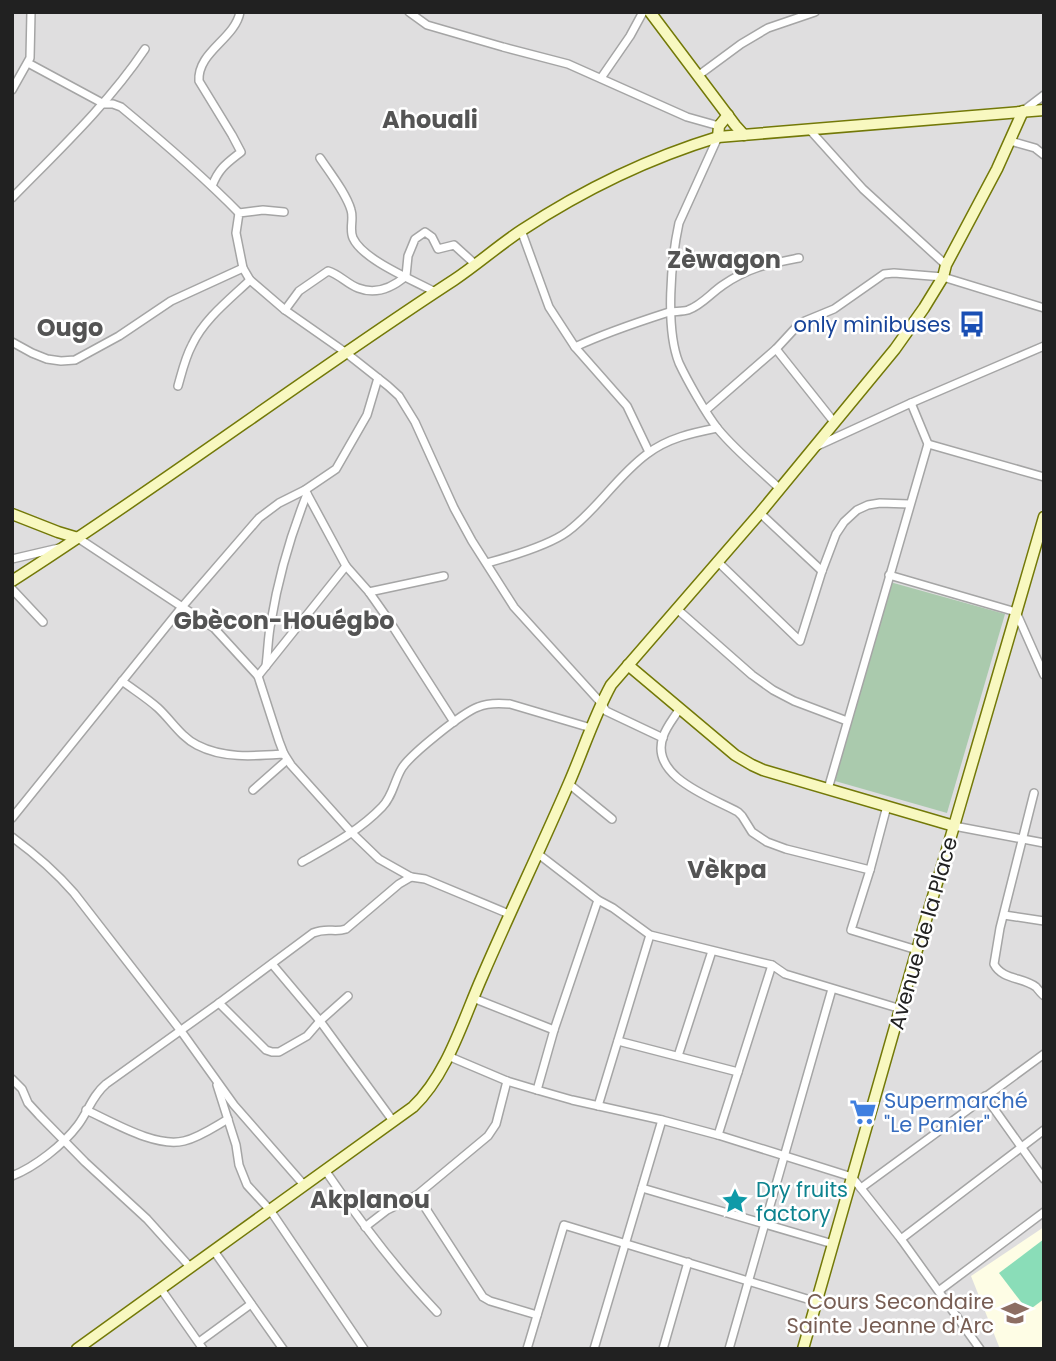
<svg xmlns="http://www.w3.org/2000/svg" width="1056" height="1361" font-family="Poppins,sans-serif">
<rect width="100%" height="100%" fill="#f1eee9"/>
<rect fill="#dfdedf" x="12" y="12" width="1032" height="1337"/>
<polygon fill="#fefde5" points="1044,1227 1044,1349 1000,1349 971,1276"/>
<polygon fill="#aacaad" points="890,582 1005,614 947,813 835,781"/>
<polygon fill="#8addb8" points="1044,1239 1044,1299 1028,1311 999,1273"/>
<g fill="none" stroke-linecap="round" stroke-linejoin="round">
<g stroke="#a5a5a5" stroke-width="10">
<g id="street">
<polyline points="409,12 427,25 503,47 568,64 687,117 719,126"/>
<path d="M28,63l76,41h9l8,3c41,34 81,68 118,106"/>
<polyline points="699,75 741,44 768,28 815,12"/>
<polyline points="601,78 630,36 643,12"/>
<polyline points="12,90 30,58 31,12"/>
<polyline points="1023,111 1044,95"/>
<polyline points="809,129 863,189 946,265"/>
<path d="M718,137l-39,86c-8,37 -14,105 0,140 8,17 27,51 39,66 18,22 41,40 62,60"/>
<polyline points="1010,141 1035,148 1044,155"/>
<path d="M320,158c10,15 26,35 31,52 3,9 -2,19 2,28 10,22 60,42 82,54"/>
<path d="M212,186c7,-18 15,-23 29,-34l-9,-17 -33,-54c-2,-29 36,-42 41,-69"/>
<path d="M12,198c47,-48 96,-94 133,-149"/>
<polyline points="284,212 263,210 239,213 236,233 243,268 250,280 285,310 345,352 388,386 399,396 415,422 454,508 472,541 514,607 602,704 606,711 663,738"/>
<polyline points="521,230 549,307 575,347 627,406 649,452"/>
<path d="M285,310l14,-19 29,-20c11,3 19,13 30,17 18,7 34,0 48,-12l2,-20 7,-17 10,-7 7,5 6,12 16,-4 22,20"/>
<polyline points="12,342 32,353 47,359 61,361 75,360 119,336 171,301 243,268"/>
<path d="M575,347c30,-14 60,-24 91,-34 7,-2 15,-1 22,-3 14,-5 23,-17 35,-25 26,-18 45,-21 76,-27"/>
<polyline points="776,349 834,422"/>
<path d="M178,386c4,-14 7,-28 14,-41 12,-26 38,-46 58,-65"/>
<polyline points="706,410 776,349 800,323 834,309 884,274 894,273 943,277 1044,308"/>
<polyline points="928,444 1044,477"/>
<polyline points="815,447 911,403 1044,346"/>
<polyline points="305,490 346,566 369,592 388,619 454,722"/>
<polyline points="760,513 822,571"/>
<polyline points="78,538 214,628 258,676 279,741 284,754 291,765 352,833 379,859 411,877 425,879 509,914"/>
<polyline points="12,559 59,548"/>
<polyline points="717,561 800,641 822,571 836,534 844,522 857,510 868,505 880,503 909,504"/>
<path d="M487,563c22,-6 62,-18 80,-31 30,-22 50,-56 80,-78 21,-16 45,-21 70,-26"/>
<polyline points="889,575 1016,612 1044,675"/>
<polyline points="12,589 43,622"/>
<polyline points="369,592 444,576"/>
<polyline points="677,609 752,675 773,690 794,701 847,721"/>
<path d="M266,666c2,-15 2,-30 5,-44 7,-43 20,-88 36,-128"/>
<polyline points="258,676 346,566"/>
<path d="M122,681c12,9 25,17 36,27 13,12 23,29 39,37 27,14 58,11 87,9"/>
<path d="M680,708c-6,10 -14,19 -17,29 -14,40 50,61 75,75l4,4 10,16 15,10 19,7 84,21"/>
<polyline points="569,784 612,819"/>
<polyline points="828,789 928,444 911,403"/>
<polyline points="253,790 287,760"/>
<path d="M1034,793l-34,135 -6,36c8,16 29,13 42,23 1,1 7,9 8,9"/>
<polyline points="887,806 870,870 851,930 917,950"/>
<polyline points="12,818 182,607 259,518 279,503 305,490 336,469 367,415 378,378"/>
<polyline points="954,826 1044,843"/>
<path d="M12,837c23,17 43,34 62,56l107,138 53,74 70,80"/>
<polyline points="537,853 598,900 613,908 650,935 772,965 785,974 901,1009"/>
<path d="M302,862c28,-16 57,-31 80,-55 11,-11 12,-26 20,-39 9,-14 60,-55 76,-61 9,-4 22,-4 32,-3l81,24"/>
<polyline points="1004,915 1044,921"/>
<polyline points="272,964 320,1021 393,1121"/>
<polyline points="473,998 554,1030"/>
<polyline points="219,1003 266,1050 272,1052 279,1052 307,1036 320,1021 348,996"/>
<polyline points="618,1041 738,1072"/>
<polyline points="448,1056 507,1081 537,1090 572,1100 662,1120 718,1135 852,1177 901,1239 980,1349"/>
<polyline points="678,1056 712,951"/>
<polyline points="12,1079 22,1089 28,1103 39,1115 85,1162 147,1219 191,1268"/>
<polyline points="217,1085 236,1145 239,1165 247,1185 270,1210 364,1349"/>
<polyline points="537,1090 554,1030 598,900"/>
<polyline points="985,1096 1044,1179"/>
<polyline points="598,1106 650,935"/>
<path d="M86,1110c27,12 69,38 98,31 16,-4 30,-14 44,-22"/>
<polyline points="718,1135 772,965"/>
<path d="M325,1170c34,50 70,98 112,142"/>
<path d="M12,1176c23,-9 51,-31 66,-51 11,-15 14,-29 28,-41l113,-81 94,-70c15,-6 21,0 33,-4l53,-45 12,-7"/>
<polyline points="642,1188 833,1244"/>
<polyline points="861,1188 1044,1054"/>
<polyline points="417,1195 483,1297 490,1301 537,1315"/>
<polyline points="365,1227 387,1210 417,1195 488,1136 496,1124 507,1081"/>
<polyline points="901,1239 1044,1130"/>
<polyline points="214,1251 283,1349"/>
<polyline points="161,1289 203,1349"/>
<polyline points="940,1290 1044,1212"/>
<polyline points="199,1342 251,1304"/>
<polyline points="527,1349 564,1225 817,1302"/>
<polyline points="594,1349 662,1120"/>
<polyline points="663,1349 688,1262"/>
<polyline points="729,1349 832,989"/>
</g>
</g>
<g stroke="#737908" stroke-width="13">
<g id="secondary">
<polyline points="650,12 735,125 744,135"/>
<polyline points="718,137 719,126 728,115"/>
<polyline points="12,514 58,532 78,538"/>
<path d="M12,581c150,-96 293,-204 442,-301 24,-16 45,-35 68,-50 61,-40 127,-72 196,-93l326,-27"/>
<polyline points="628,665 735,755 752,765 763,770 954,826"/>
<path d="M77,1349l336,-242c34,-32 50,-87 69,-130 28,-65 59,-129 87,-194 14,-32 25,-67 42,-98l149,-172 135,-164 29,-41 19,-31 3,-12 51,-96 26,-58"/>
<polyline points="803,1349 917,950 954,826 1044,517"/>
</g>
</g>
<use href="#street" stroke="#fff" stroke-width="7"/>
<use href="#secondary" stroke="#f8f8c0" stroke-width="10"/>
</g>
<defs>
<g id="bus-bare" transform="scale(2.1)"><path d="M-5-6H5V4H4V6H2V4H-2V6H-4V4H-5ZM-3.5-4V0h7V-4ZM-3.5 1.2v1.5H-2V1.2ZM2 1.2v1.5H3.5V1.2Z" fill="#1a4fb4" stroke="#fff" stroke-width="2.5" paint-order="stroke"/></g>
<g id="supermarket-bare" transform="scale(2.1)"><path d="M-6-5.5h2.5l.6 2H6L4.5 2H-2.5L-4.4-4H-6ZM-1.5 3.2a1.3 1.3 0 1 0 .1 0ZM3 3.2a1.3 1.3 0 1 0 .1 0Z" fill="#3f7fe0" stroke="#fff" stroke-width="2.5" paint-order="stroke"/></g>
<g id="sight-bare" transform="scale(2.1)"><path d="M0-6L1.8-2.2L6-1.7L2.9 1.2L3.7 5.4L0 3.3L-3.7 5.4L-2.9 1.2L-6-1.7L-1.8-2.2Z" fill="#0f9aa8" stroke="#fff" stroke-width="2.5" paint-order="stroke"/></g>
<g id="school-bare" transform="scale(2.1)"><path d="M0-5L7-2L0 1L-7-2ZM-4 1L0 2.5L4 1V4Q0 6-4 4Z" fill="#8d6e63" stroke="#fff" stroke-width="2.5" paint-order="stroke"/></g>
</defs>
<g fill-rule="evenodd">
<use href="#bus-bare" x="972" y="324"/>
<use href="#supermarket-bare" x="863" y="1112"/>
<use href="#sight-bare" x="735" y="1201"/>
<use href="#school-bare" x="1015" y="1313"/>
</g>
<g text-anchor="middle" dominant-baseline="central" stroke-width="5" stroke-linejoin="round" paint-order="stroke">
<g font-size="21" fill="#164399" stroke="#fff" text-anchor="end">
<text x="951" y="324">only minibuses</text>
</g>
<g font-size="21" fill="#212121" stroke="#fff">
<text transform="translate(923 933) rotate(-74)">Avenue de la Place</text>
</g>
<g font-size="21" fill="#366cbe" stroke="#fff" text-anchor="start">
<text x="884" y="1100">Supermarché<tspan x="884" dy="24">"Le Panier"</tspan></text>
</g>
<g font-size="21" fill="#0d838f" stroke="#fff" text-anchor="start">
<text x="756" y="1189">Dry fruits<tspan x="756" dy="24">factory</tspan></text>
</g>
<g font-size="21" fill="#785e54" stroke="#fff" text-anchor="end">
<text x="994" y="1301">Cours Secondaire<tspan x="994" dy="24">Sainte Jeanne d'Arc</tspan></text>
</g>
<g font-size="24" font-weight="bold" fill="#545454" stroke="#fff">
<text x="430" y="119">Ahouali</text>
<text x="724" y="259">Zèwagon</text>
<text x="70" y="327">Ougo</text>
<text x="284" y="620">Gbècon-Houégbo</text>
<text x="727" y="869">Vèkpa</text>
<text x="370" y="1199">Akplanou</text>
</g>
</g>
<rect width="1056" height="1361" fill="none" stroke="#212121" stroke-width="28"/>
</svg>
